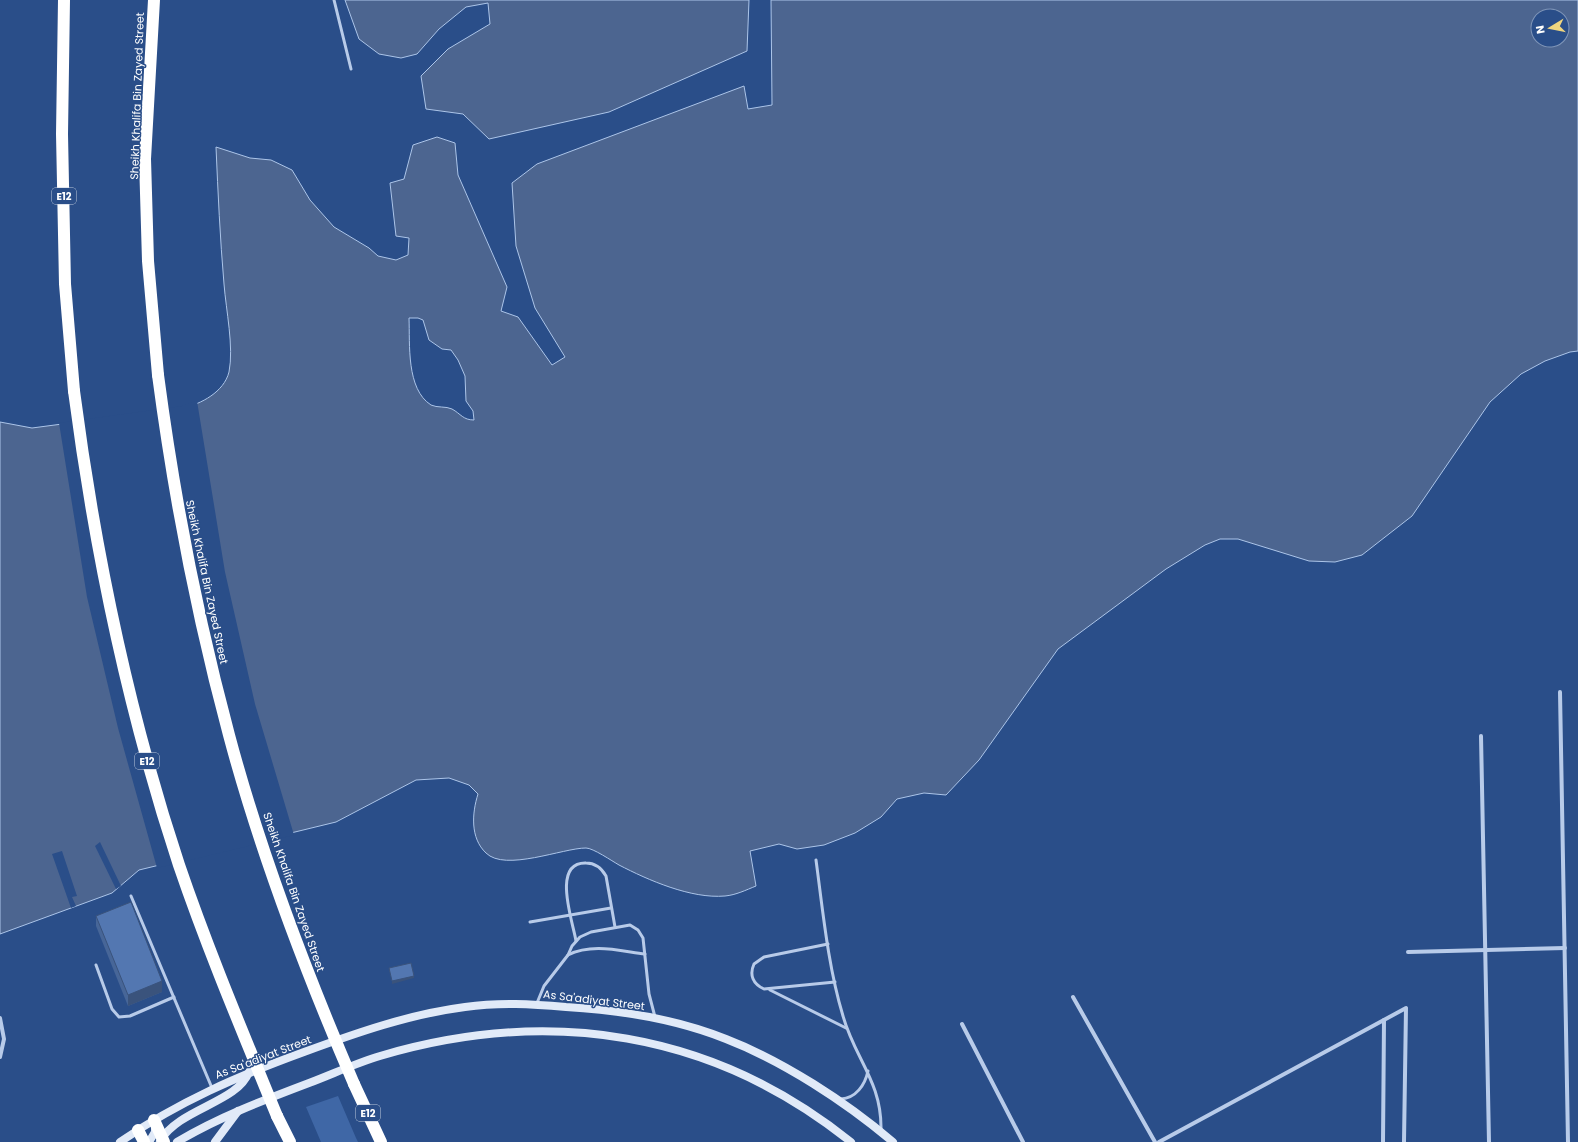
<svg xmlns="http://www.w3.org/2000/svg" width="1578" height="1142" font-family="Poppins,sans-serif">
<rect width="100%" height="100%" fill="#2a4e89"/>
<polygon fill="#3f67a6" points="338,1096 356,1138 358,1142 321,1142 306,1107"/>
<g fill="#4c6590" stroke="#acc5e9" fill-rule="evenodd">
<polygon points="345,0 749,0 747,51 609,112 489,139 463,114 426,109 421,76 448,49 490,24 488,3 466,7 439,29 417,54 401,58 379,54 359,39"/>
<path d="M771,0h807v351l-8,1 -25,9 -24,13 -31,28 -78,114 -50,39 -27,7 -26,-1 -71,-22h-18l-15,6 -39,24 -108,80 -79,111 -33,35 -22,-2 -27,6 -16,18 -26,16 -31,12 -27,4 -18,-5 -29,7 6,35c-10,4 -20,9 -31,10 -34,3 -77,-16 -106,-31 -7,-4 -26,-17 -33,-17 -23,0 -81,24 -100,5 -16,-15 -14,-40 -8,-59l-9,-9 -20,-7 -33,2 -80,42 -197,48 -27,23 -112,41v-512l32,6 151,-20c18,-4 41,-16 46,-36 5,-25 -3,-62 -5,-88 -4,-46 -6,-91 -8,-137l34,11 21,2 21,10 18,30 24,27 35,21 9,8 18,4 12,-5 1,-17 -13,-2 -6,-53 14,-4 9,-34 24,-8 18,6 3,32 49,112 -6,24 17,6 34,48 13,-8 -30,-49 -19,-62 -4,-63 25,-19 207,-78 4,23 24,-4zM1538,16h24v24h-24zM409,318h9l5,2 6,20 13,9 9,1 7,10 7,16 1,25 7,10 1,9c-11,0 -13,-6 -22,-11 -6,-3 -15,-1 -21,-4 -25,-16 -21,-61 -22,-87z"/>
</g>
<g fill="#2a4e89">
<polygon points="197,401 225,572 255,704 294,835 157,868 118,728 87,597 59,423 182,406"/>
<polygon points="100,842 121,886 116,889 95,846"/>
<polygon points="62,851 77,896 72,897 76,906 71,908 52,854"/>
</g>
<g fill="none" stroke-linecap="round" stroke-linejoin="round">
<g stroke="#b8cbe9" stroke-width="3">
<polyline points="334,0 351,69"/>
<path d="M816,860c7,52 12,106 27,156 12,43 39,66 38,114"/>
<polyline points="131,896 212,1088"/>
<polyline points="530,922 611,908"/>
<path d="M576,941c-3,-19 -25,-79 10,-78 10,0 16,6 20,13l9,51"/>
<path d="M828,944l-64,13 -10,7c-5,11 -1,20 10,25l71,-7"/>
<path d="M568,955c24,-12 52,-4 77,-1"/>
<polyline points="96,965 112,1009 119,1017 130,1016 174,997"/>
<polyline points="770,990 846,1028"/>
<polyline points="537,1003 544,986 568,955 572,946 580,937 591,932 630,925 638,930 643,938 649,994 655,1017"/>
<path d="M841,1099c15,-1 24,-14 27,-28"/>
</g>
<g stroke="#b8cbe9" stroke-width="4">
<polyline points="1560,692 1568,1142"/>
<polyline points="1481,736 1489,1142"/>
<polyline points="1408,952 1565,948"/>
<polyline points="1073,997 1155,1142"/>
<polyline points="0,1018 4,1039 0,1057"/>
<polyline points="962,1024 1023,1142"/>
<polyline points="1159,1142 1406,1008 1404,1142"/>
<polyline points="1383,1142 1384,1020"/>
</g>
<g stroke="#e1eaf8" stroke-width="8">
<path d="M160,1141c20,-33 77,-38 89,-69"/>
<path d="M120,1142c58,-40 118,-66 184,-90 52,-19 106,-38 161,-45 34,-5 67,-3 101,0 53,3 110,12 160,32 57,22 120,63 167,103"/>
<polyline points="149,1142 155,1132 155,1125"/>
<path d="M177,1142c42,-25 87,-42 132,-59 24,-9 47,-20 71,-27 169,-50 333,-25 471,86"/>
<polyline points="215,1142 238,1111"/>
</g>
<g stroke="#fff" stroke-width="12">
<polyline points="64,0 62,134 65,284 74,391"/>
<polyline points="154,0 145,159 148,261 158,375"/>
<polyline points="354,1084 381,1142"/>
<polyline points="277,1116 290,1142"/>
<polyline points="154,1120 164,1142"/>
<polyline points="138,1130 144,1142"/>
</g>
<g stroke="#fff" stroke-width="12">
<path d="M158,375c16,121 39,241 71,360 32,120 76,235 125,349"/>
<path d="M74,391c21,161 54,320 105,474 29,85 64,168 98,251"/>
</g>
</g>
<polygon fill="#476698" points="96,916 162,992 128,1006 96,926"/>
<g fill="#3a537c">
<polygon points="414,976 414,978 392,984 392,981"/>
<polygon points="162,981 162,992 128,1006 128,995"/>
</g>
<g fill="#5377b1" stroke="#3a537c">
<polygon points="131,902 162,981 128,995 96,916"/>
<polygon points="411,963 414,976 392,981 389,968"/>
</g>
<g text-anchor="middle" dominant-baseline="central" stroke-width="3" stroke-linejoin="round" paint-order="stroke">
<g fill="#2a4e89" stroke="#bfcadc" stroke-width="1">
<rect x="52" y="188" width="24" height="16" rx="3"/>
<rect x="135" y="753" width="24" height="16" rx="3"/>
<rect x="356" y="1105" width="24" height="16" rx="3"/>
</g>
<g font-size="10" font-weight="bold" fill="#fff">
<text x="64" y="196">E12</text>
<text x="147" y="761">E12</text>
<text x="368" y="1113">E12</text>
</g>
<g font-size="11" fill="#fff" stroke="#2a4e89">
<text transform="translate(137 96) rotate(-88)">Sheikh Khalifa Bin Zayed Street</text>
<text transform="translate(207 582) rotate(78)">Sheikh Khalifa Bin Zayed Street</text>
<text transform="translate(294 892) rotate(71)">Sheikh Khalifa Bin Zayed Street</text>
<text transform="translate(594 1000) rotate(7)">As Sa'adiyat Street</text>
<text transform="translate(263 1057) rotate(-21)">As Sa'adiyat Street</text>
</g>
</g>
<g transform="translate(1550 28) rotate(260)"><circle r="19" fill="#2a4e89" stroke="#7f95b8"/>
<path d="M0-3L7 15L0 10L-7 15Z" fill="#efd57f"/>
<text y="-6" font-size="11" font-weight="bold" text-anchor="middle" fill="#ffffff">N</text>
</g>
</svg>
